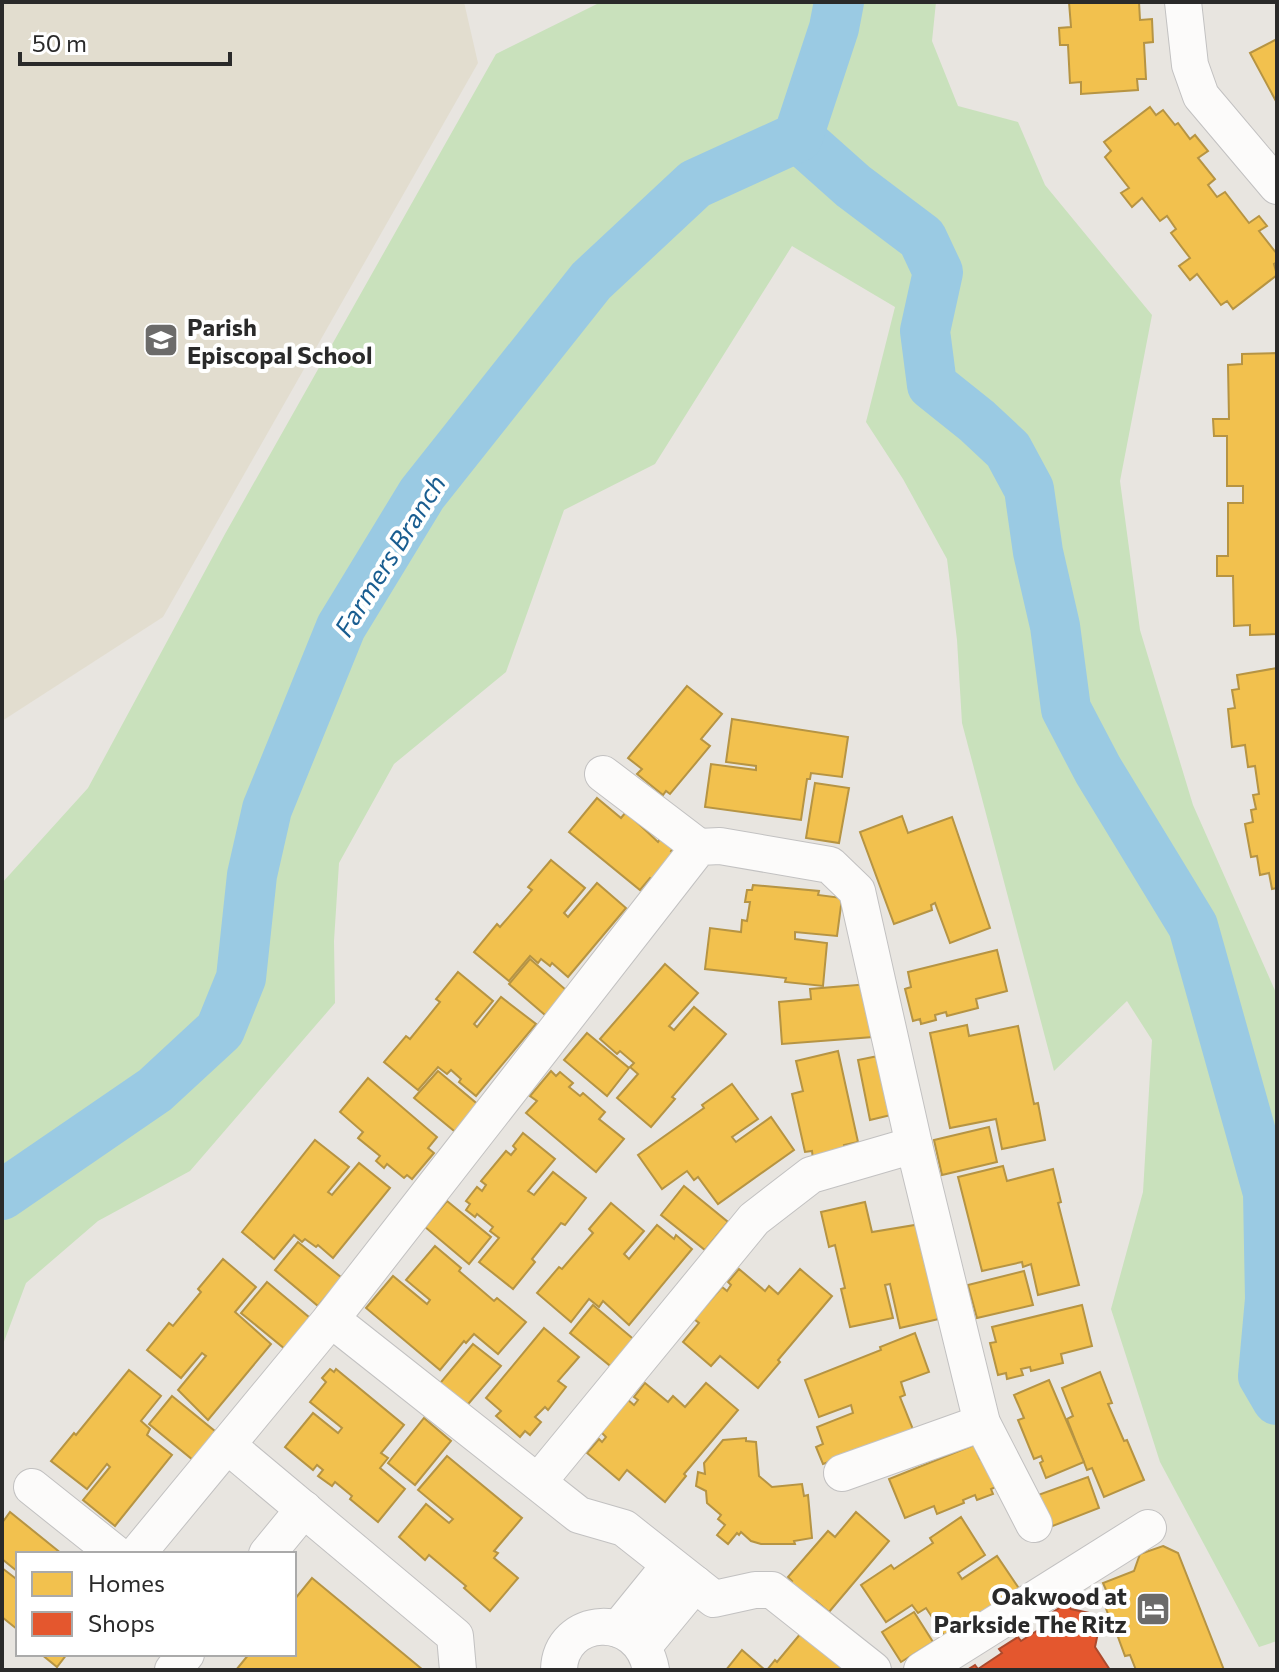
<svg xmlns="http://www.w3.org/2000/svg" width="1279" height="1672" font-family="Commissioner,sans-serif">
<rect width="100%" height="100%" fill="#e8e5e0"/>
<polygon fill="#e2ddcf" points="2,2 464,2 478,63 163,617 2,721"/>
<polygon fill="#c9e1bc" points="601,2 936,2 932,41 958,106 1018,122 1045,185 1152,315 1120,481 1140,630 1193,805 1277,995 1277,1641 1259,1647 1160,1462 1111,1309 1143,1192 1152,1040 1127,1001 1054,1071 962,723 957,640 947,559 903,479 866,422 895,307 792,246 655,464 564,510 506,672 394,764 339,863 334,941 335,1003 190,1171 98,1221 26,1283 2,1347 2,883 88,788 225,534 496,54"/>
<g fill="#f2c14e" stroke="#b69443" stroke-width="2">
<polygon points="1069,2 1139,2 1140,20 1152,19 1153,42 1144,43 1146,79 1137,79 1138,90 1081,94 1081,82 1070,83 1068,45 1060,45 1059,28 1071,27"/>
<polygon points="1277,39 1277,103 1250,53"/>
<polygon points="1150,107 1156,115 1163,110 1175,125 1178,123 1190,139 1195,135 1208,151 1198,158 1215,179 1208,185 1217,197 1225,192 1249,223 1259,216 1267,226 1259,231 1277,254 1277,262 1274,264 1277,275 1233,309 1227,301 1221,305 1197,274 1190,280 1179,266 1190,258 1171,233 1176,229 1167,216 1160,221 1142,198 1132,207 1121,193 1129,188 1105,157 1111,151 1104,142"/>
<polygon points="1277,353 1277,634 1250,635 1250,625 1234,626 1233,576 1217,576 1217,556 1228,556 1228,503 1243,503 1243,486 1227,486 1227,436 1214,436 1213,419 1229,419 1228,365 1242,364 1242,354"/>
<polygon points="1277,668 1277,888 1272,889 1269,873 1260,875 1257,856 1251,857 1245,824 1253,822 1251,810 1256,809 1253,795 1259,794 1255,766 1248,767 1245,745 1232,747 1228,709 1235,708 1232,690 1239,689 1237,675"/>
<polygon points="687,686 722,714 701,739 710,746 670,794 666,791 663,795 637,774 642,769 628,758"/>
<polygon points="732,719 848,737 842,777 811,773 810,779 807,779 801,820 705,807 711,764 756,770 756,766 726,762"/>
<polygon points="815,783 849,788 839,843 806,838"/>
<polygon points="597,798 621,818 626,812 658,842 662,836 675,846 671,851 677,856 656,882 650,878 640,890 569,832"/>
<polygon points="902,816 908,833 952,817 990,928 950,943 935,903 931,905 932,910 894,924 860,832"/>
<polygon points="551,860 585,888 564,913 568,917 597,883 626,908 568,977 552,963 550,966 541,959 538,963 530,956 509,981 474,952 497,924 500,927 532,890 528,887"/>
<polygon points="753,885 819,891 818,895 842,898 837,936 795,932 795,939 827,943 823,986 785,982 786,978 705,969 710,928 741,932 742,920 747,921 750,902 745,902 747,890 752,890"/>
<polygon points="997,950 1007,991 976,999 978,1008 947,1016 946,1012 935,1015 936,1020 921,1024 920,1019 913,1021 905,989 911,987 908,972"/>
<polygon points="530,959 573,996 552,1021 509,984"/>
<polygon points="665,964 698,993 669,1026 674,1030 694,1007 726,1034 672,1097 675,1099 651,1127 617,1098 638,1074 630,1067 634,1063 620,1051 617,1054 600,1039"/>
<polygon points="458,972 493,1001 474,1024 477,1027 501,997 536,1024 476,1096 459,1082 461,1079 451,1070 447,1074 438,1067 418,1090 384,1062 406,1036 410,1039 440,1002 436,999"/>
<polygon points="869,984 873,1037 782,1044 779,1002 811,999 810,989"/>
<polygon points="967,1025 969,1036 1018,1026 1034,1104 1038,1103 1045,1140 1002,1149 996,1119 950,1128 930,1033"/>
<polygon points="587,1033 629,1068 607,1096 564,1060"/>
<polygon points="838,1051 858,1142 844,1145 845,1152 813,1159 812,1151 805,1152 792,1094 803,1091 796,1061"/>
<polygon points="883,1055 895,1114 870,1120 858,1060"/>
<polygon points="438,1071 481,1107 459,1135 414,1098"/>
<polygon points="551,1071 556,1076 560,1072 573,1083 569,1087 580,1096 583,1093 605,1112 599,1119 624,1139 596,1172 526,1113 537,1101 530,1096"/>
<polygon points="368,1078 437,1137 428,1148 434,1153 412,1179 407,1175 404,1178 387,1164 384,1168 376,1161 380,1156 358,1138 363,1132 340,1112"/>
<polygon points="732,1084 758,1119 732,1137 736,1142 771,1117 794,1150 718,1204 698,1177 694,1180 687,1171 662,1189 638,1155 704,1108 702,1105"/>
<polygon points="989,1127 997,1162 942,1175 934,1140"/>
<polygon points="523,1133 555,1159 528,1191 534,1195 553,1172 586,1198 565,1225 561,1223 532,1259 535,1262 513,1289 479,1262 499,1238 490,1231 493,1227 477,1214 475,1217 466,1210 470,1204 466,1201 477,1187 482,1191 486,1185 481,1181 506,1151 511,1155 516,1149 513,1146"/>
<polygon points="315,1140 349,1167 328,1192 332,1195 359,1163 390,1188 333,1258 318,1245 316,1247 305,1239 302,1242 294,1235 274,1259 242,1232"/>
<polygon points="1003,1166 1007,1181 1053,1169 1061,1202 1058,1203 1079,1285 1038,1295 1031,1264 1023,1267 1022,1262 982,1271 958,1177"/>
<polygon points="684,1186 728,1222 705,1250 661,1215"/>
<polygon points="447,1201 491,1237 469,1264 425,1227"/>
<polygon points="865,1202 872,1232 921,1224 943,1318 900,1328 890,1284 885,1285 893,1318 850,1327 841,1289 845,1288 835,1245 829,1247 821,1212"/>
<polygon points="611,1203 644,1231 624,1254 629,1259 657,1225 674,1239 676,1235 692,1249 629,1325 603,1301 599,1307 589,1299 571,1322 537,1293 559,1267 562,1269 593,1233 589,1229"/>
<polygon points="298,1242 342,1278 318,1306 275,1270"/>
<polygon points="435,1246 461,1268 459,1271 494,1301 497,1298 526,1322 498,1354 474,1334 466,1343 464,1341 440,1370 366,1308 393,1276 427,1304 430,1300 406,1280"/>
<polygon points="223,1259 256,1287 235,1312 271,1344 208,1420 178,1390 206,1356 202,1353 181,1378 147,1350 169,1323 173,1326 201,1292 198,1289"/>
<polygon points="739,1269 765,1291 769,1286 778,1294 800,1269 832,1296 778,1360 780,1362 758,1388 720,1356 711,1366 683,1342 699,1323 694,1319 722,1287 727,1291 731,1285 728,1282"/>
<polygon points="1024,1271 1033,1305 977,1318 968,1285"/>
<polygon points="267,1282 310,1318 285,1349 241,1313"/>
<polygon points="593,1305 637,1342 614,1369 570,1333"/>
<polygon points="1082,1305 1092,1346 1061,1354 1063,1363 1031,1371 1030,1367 1021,1369 1023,1375 1007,1379 1006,1373 998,1375 990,1343 996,1342 992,1327"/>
<polygon points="544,1328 579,1357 558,1381 566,1387 548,1410 545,1407 535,1417 541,1422 530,1435 525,1431 520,1437 496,1416 501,1411 486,1398"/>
<polygon points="915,1333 929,1372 901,1382 905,1395 900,1397 914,1432 823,1464 816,1447 823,1444 817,1427 853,1413 851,1405 819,1417 805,1380 881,1350 880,1347"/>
<polygon points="473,1344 501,1366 463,1410 436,1388"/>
<polygon points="330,1369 334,1372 336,1369 404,1425 381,1453 388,1458 380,1468 405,1489 378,1522 350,1499 352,1496 335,1482 332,1486 318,1476 323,1470 317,1465 313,1470 285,1447 313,1413 338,1433 342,1428 310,1402 326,1382 322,1378"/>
<polygon points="129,1370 161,1396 141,1421 150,1429 147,1435 172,1455 115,1526 83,1500 110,1467 107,1464 87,1489 51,1461 74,1433 76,1435"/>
<polygon points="1100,1372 1112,1403 1108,1404 1124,1441 1127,1440 1144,1480 1104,1497 1092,1468 1087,1470 1067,1419 1073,1416 1062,1388"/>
<polygon points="1049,1380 1084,1462 1046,1478 1040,1463 1043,1461 1041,1456 1034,1459 1018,1420 1024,1418 1014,1395"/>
<polygon points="645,1383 668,1402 673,1396 685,1407 706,1383 738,1410 684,1474 686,1476 665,1502 627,1470 619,1480 587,1453 599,1439 602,1442 606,1437 601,1432 628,1400 634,1405 638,1400 634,1397"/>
<polygon points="172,1396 216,1432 193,1460 149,1424"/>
<polygon points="424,1418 451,1441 415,1485 388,1463"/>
<polygon points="746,1438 746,1441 756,1442 759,1476 772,1487 802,1484 804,1496 808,1495 812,1538 794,1541 795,1544 761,1544 751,1541 741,1532 739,1535 737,1533 728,1544 717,1535 725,1525 718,1519 721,1515 707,1503 706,1491 696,1486 698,1472 705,1474 704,1463 723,1440"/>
<polygon points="974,1445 980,1459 986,1456 998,1486 991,1489 993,1494 977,1500 975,1495 963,1500 964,1503 937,1514 934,1506 905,1518 889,1479"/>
<polygon points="447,1456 522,1518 494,1551 498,1553 494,1558 518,1578 490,1611 464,1588 466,1586 429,1555 425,1560 399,1537 426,1504 449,1523 453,1519 418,1490"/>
<polygon points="1088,1477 1099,1508 1050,1527 1038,1495"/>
<polygon points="10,1512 62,1554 18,1554 18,1572 2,1559 2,1523"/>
<polygon points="856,1512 889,1541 829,1612 816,1601 813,1605 788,1585 792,1581 788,1577 828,1531 835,1537"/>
<polygon points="961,1517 985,1555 958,1573 962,1579 997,1556 1020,1590 946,1638 926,1608 918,1613 912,1605 886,1622 861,1585 891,1565 894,1569 933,1543 930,1538"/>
<polygon points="1163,1546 1178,1553 1224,1670 1136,1670 1130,1655 1125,1656 1118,1637 1122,1635 1117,1618 1110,1619 1103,1601 1110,1599 1103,1583 1134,1571 1140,1554"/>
<polygon points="2,1568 15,1578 18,1575 18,1630 2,1617"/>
<polygon points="312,1578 423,1670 236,1670 249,1654 294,1654 294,1600"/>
<polygon points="914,1612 933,1642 901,1662 882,1632"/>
<polygon points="801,1633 845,1670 767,1670 775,1660 777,1662"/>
<polygon points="742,1650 765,1670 726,1670"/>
<polygon points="41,1654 67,1654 57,1667"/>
</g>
<polygon fill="#e4572e" stroke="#ac4a2d" stroke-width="2" points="1067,1603 1071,1609 1089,1613 1099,1628 1095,1647 1110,1670 967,1670 975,1665 978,1669 1002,1653 999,1649 1018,1637 1021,1641 1046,1625 1042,1619"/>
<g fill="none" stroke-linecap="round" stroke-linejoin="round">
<g stroke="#9acae3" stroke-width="50">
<polyline points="798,137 853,186 922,238 938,272 925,331 932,385 977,421 1008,450 1029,489 1038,552 1055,626 1066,709 1098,770 1193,926 1268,1193 1270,1299 1263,1376 1277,1400"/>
<polyline points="2,1195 155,1090 220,1030 241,978 252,875 267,809 341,627 422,494 591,281 695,184 798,137 834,28 839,2"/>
</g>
<g stroke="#c2c1c1" stroke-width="38">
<g id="minor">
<polyline points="1183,2 1190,65 1201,96 1277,186"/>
<polyline points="603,774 699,847"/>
<polyline points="227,1445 455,1636 458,1670"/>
<polyline points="842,1473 982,1423"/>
<polyline points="538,1482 754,1219 811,1175 914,1145"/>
<polyline points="32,1487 116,1554"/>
<polyline points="137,1554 331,1319"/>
<polyline points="267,1554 304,1509"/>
<polyline points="618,1629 670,1565"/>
<polyline points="643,1647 695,1584"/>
<polyline points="173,1670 186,1654"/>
<path d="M559,1670c1,-54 81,-61 92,0"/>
<polyline points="873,1670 772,1590 755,1590 714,1599 624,1528 579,1515 331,1319 699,847 720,846 830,865 857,891 914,1145 982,1423 1034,1524"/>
<polyline points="922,1670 1148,1528"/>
</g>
</g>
<use href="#minor" stroke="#fcfbfa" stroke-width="36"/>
</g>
<defs>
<g id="school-square" transform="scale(1.8)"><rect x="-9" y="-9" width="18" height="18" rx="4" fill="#6c6b6a" stroke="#fff"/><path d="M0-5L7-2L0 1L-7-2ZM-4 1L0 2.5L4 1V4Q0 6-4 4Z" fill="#fff"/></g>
<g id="hotel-square" transform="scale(1.8)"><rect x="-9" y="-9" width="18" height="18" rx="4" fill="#6c6b6a" stroke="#fff"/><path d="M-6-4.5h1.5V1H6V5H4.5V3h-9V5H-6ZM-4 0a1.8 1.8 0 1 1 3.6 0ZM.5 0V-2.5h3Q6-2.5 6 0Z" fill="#fff"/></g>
</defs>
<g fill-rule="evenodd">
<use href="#school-square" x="161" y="340"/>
<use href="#hotel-square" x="1153" y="1609"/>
</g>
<g text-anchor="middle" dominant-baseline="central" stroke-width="8" stroke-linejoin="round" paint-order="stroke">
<g font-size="24" font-weight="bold" fill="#2a2a2a" stroke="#fff" text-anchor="start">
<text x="187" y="326">Parish<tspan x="187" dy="28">Episcopal School</tspan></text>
<text x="1127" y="1595" text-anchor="end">Oakwood at<tspan x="1127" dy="28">Parkside The Ritz</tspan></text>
</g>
<g font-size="26" font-style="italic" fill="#195d90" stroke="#fff">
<text transform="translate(389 555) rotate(-58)">Farmers Branch</text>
</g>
</g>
<rect width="1279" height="1672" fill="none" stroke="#2a2a2a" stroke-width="8"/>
<rect x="16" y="1552" width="280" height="104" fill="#ffffff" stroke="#aaaaaa" stroke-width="2"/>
<rect x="32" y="1572" width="40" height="24" fill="#f2c14e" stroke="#aaaaaa" stroke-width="2"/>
<text x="88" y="1592" font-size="24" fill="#2a2a2a">Homes</text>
<rect x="32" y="1612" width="40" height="24" fill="#e4572e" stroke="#aaaaaa" stroke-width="2"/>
<text x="88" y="1632" font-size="24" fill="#2a2a2a">Shops</text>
<path d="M20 52v12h210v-12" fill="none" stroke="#2a2a2a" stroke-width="4"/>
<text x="32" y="52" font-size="24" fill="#2a2a2a" stroke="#ffffff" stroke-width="6" paint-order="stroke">50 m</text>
</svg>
